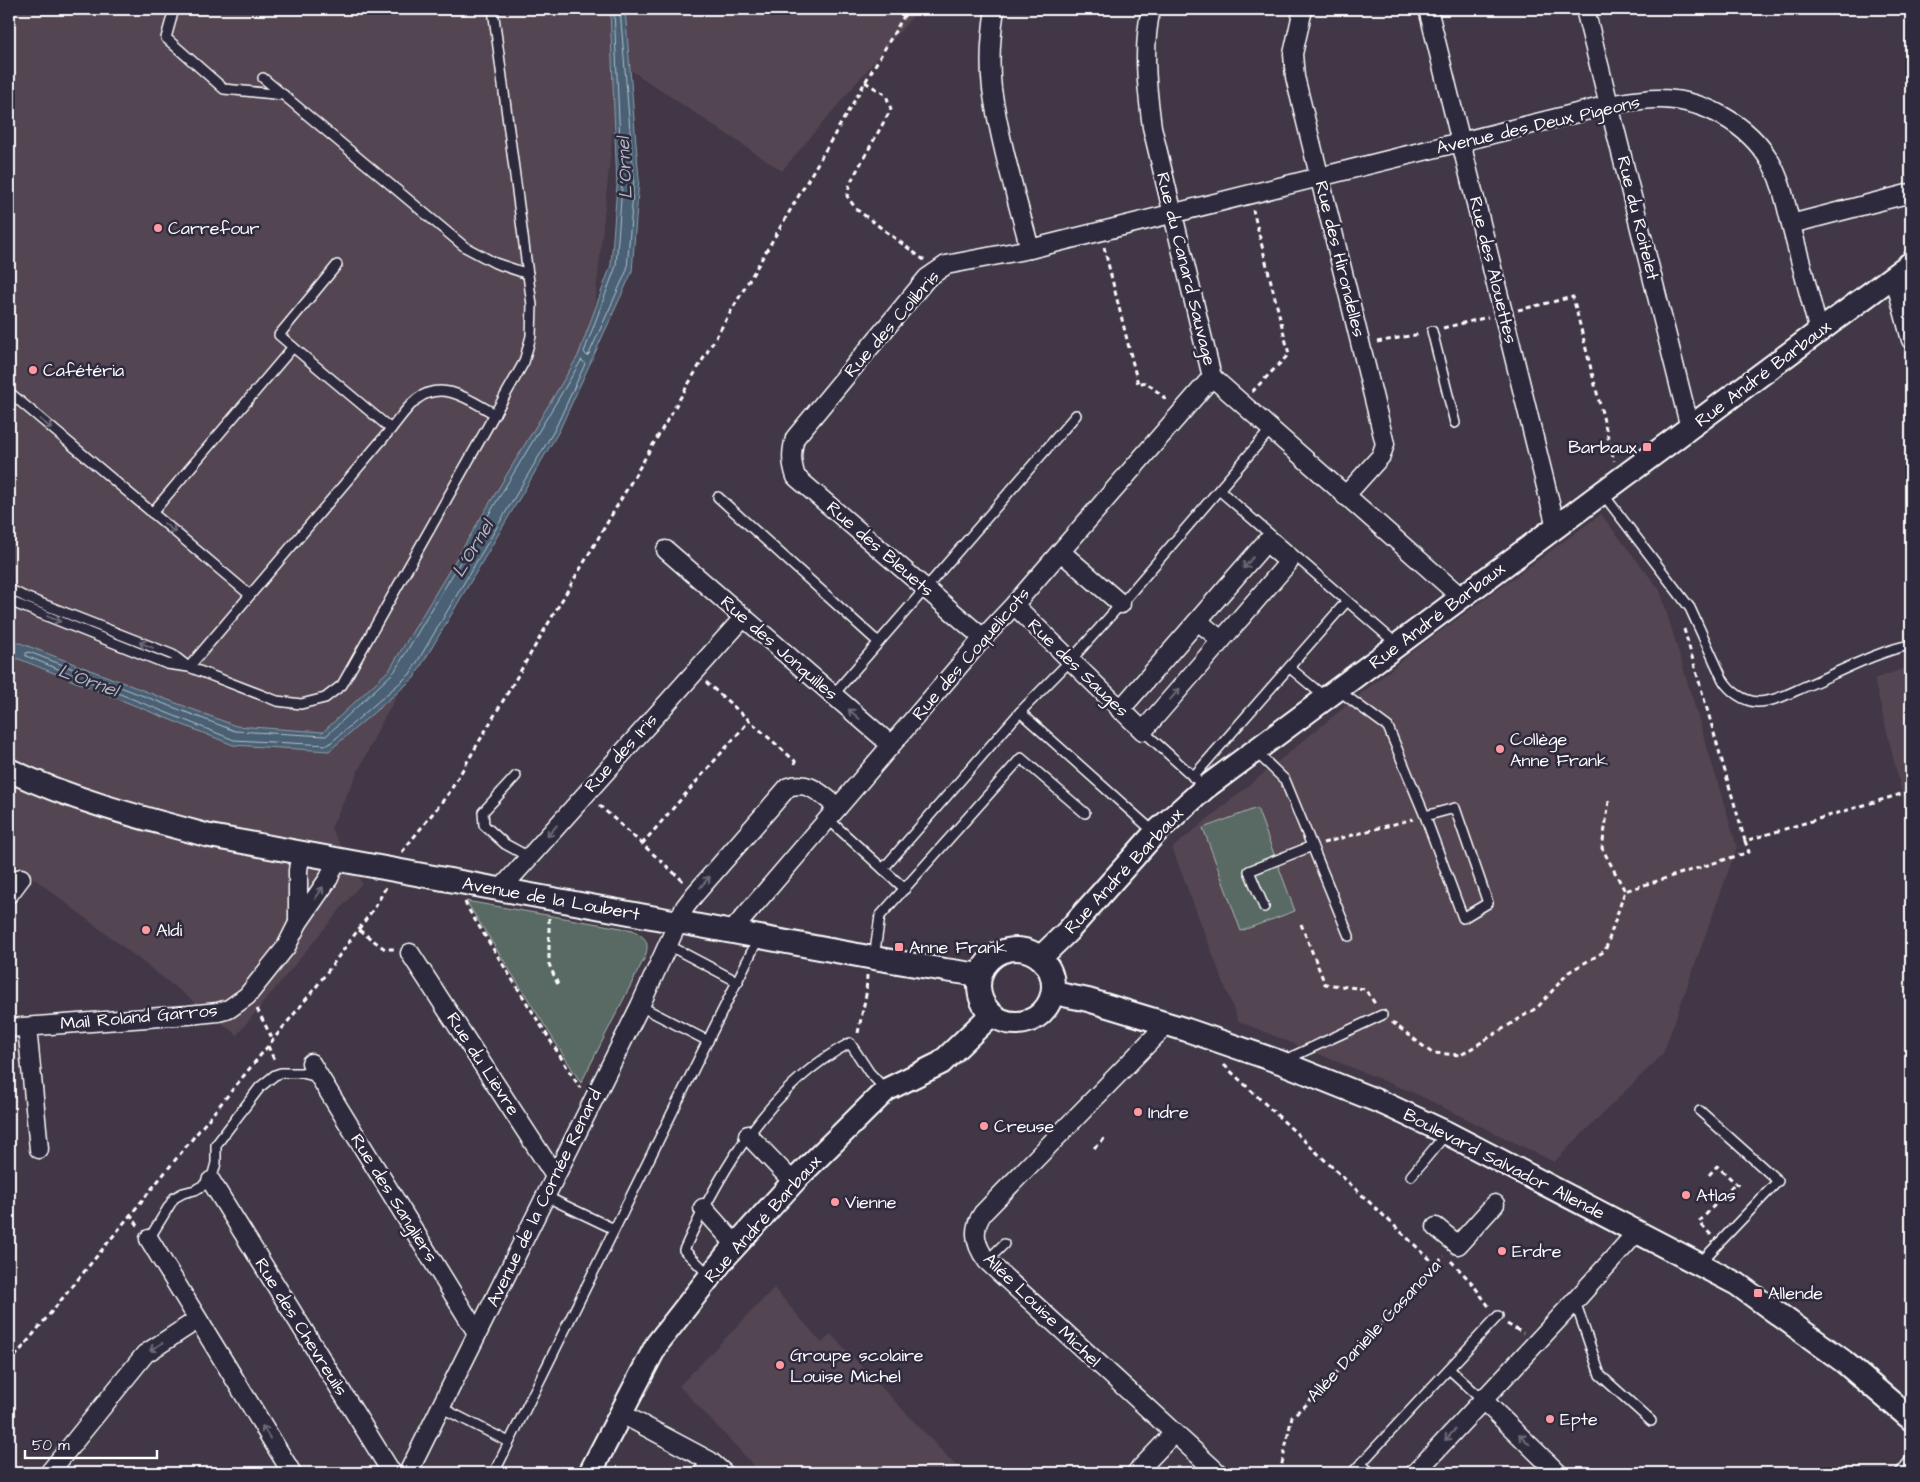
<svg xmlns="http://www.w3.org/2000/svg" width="1920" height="1482" font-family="'Architects Daughter',sans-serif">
<rect width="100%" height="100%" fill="#413746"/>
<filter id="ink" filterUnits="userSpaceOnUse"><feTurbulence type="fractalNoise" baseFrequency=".02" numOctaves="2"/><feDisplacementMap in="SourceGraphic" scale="10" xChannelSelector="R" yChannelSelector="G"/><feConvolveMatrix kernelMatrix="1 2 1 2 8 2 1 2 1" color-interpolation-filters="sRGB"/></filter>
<g filter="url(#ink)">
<g fill="#524451">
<polygon points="9,9 919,9 782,171 620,63 590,353 381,724 331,828 362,883 237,1035 9,859"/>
<polygon points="1601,514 1660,590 1737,847 1663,1054 1554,1162 1416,1094 1238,1021 1172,848 1412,652"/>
<polygon points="1911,666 1911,831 1874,679"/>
<polygon points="774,1288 822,1343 831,1334 963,1473 761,1473 679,1386"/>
</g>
<g fill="#596b64" stroke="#acb5b2">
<polygon points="1257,808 1295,911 1241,931 1203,828"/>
<path d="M466,901l167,29c13,8 17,12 12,27l-64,126z"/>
</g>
<polygon fill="#496074" stroke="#92a0ac" points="610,9 625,9 639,179 632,272 559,431 414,678 329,751 233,745 19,659 9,658 9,642 20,643 236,726 323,732 390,669 578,356 611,265 617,186"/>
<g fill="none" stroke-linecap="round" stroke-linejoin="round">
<g stroke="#b6bfc7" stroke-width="1">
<polyline points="614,9 622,186 616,266 584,352 587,356 589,354 627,270 634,179 620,9"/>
<polygon points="582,360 585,364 555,429 410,674 328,745 234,740 26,656 26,653 29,652 235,731 326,736 394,672"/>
</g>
<g stroke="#fff" stroke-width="12">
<g id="service">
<polyline points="174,9 166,38 224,89 284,95"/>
<polyline points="263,78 465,247 495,263 528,274"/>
<polyline points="1432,331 1455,423"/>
<polyline points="293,347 279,335 337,265"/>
<polyline points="9,392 250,595"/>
<path d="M391,429c8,-10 16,-22 26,-30 26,-20 54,2 78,15"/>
<polyline points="1219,490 1398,645"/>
<path d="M1603,494l87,114 33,72c7,11 20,21 34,22 17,0 33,-9 47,-15 31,-13 76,-37 107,-42"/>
<polyline points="718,497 878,642"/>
<polyline points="152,513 293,347 391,429 189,667"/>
<polyline points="9,589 25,597 173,655 187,666"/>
<polyline points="9,601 167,664 189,667 277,701 301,704 325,698 342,685 524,362 531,336 532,305 493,9"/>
<polyline points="1290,668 1326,698"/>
<polyline points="1338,690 1388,727 1425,816 1463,918 1488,903 1455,808 1425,816"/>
<polyline points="833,695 1076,415"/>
<polyline points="1020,712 1154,832"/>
<polyline points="1143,731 1196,779"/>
<polyline points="1255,751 1285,780 1349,936"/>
<polyline points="516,776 483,812 484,825 505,844 529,857"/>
<polyline points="1193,777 1347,601"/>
<polyline points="828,819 905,889"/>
<polyline points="883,869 1020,712 1071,660 1121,604 1271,429"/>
<polyline points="1264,907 1249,871 1312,846"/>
<polyline points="668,945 738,982"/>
<polyline points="874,958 880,916 1021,758 1085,813"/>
<polyline points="640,1006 708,1041"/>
<polyline points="1285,1060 1382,1015"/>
<polyline points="1700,1111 1778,1181 1700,1263"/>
<polyline points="1411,1176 1446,1134"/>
<polyline points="545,1196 614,1229"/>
<polyline points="149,1239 174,1198 183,1193 195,1190 211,1181 216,1163 216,1145 260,1087 275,1075 281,1073 302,1073 318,1077"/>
<polyline points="987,1261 1004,1244"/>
<path d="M710,1276l-26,-26c36,-79 86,-165 166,-207l19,29 17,18"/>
<polyline points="1575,1301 1600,1375 1651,1421"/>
<polyline points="1449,1369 1483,1400"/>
<polyline points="440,1407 509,1442"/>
<polyline points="1361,1464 1371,1473"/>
<polyline points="494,1473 759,937"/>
<polyline points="696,1473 710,1461"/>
<polyline points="1352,1473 1498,1316"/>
<polyline points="1900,1473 1911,1459"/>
</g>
</g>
<g stroke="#fff" stroke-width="21">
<g id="minor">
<path d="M995,9c-4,25 -6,54 -3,80 8,54 24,107 38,160l579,-144c18,-3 35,-7 53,-6 42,1 86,25 108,62 12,20 16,45 22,68 9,34 18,69 27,103"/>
<path d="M1151,9c-9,39 -4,80 1,118l60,250 250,221"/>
<polyline points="1303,9 1293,54 1295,77 1385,444 1381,456 1345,496"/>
<polyline points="1585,9 1690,428"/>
<polyline points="1429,13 1556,527"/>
<polyline points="1791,224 1911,193"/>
<polyline points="1894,276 1911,340"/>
<polyline points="666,550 891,745"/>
<polyline points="1061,552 1121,604"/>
<polyline points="1014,605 1143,731 1289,562 1266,542 1120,710"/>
<polyline points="1198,621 1221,640"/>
<path d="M983,638l-187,-161c-5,-15 -5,-24 -1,-39l132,-160 19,-13 84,-16"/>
<polyline points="500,890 744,617"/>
<polyline points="9,894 21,878"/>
<polyline points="298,923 298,870 301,853"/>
<polyline points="731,932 983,638 1014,605 1212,377"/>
<polyline points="410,953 555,1176"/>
<path d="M1166,1025l-183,188c-12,17 -8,32 4,48l231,212"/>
<polyline points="27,1027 39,1149"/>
<polyline points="9,1028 188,1015 218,1012 229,1009 247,996 286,947 298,923 329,878 336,860"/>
<polyline points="311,1063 477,1333"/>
<polyline points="748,1135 793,1182"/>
<polyline points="211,1181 392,1473"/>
<polyline points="703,1208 736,1245"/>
<polyline points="1436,1227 1458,1245 1495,1204"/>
<polyline points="149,1239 292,1473"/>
<polyline points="1483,1400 1558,1473"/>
<polyline points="620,1413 710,1461 724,1473"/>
<polyline points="49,1473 145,1354 197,1320"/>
<path d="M408,1473l232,-467 45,-99 10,-13 93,-107c22,-7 32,7 50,20"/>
<polyline points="1136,1473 1174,1433"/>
<polyline points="1415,1473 1575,1301 1637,1232"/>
</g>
</g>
<g stroke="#fff" stroke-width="26">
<g id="tertiary">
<path d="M9,770c63,30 133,48 201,66l664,122 71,12 35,5"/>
<circle cx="1016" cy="986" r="37"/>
<polyline points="1041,957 1068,931 1155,833 1205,788 1911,263"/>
<polyline points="1054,993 1088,1000 1187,1030 1280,1062 1385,1104 1447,1133 1737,1284 1843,1361 1911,1419"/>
<polyline points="590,1473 657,1344 726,1256 797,1178 886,1090 941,1063 991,1015"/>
</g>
</g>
<g stroke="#fff" stroke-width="3" stroke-dasharray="5 4" stroke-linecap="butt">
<polyline points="865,82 886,95 891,109 850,183 847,196 856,209 924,260"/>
<polyline points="1104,247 1138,384 1146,382 1168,401"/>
<polyline points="1518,310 1573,297 1614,461"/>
<polyline points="1443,328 1488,317"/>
<polyline points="1377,342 1420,334"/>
<polyline points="1252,392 1289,354 1253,210"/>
<polyline points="1684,629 1745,841 1911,791"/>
<polyline points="706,682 795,761 796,768"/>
<polyline points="1609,801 1602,848 1625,891"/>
<polyline points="599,805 683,881"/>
<polyline points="1323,843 1413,819"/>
<polyline points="642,844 750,720"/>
<polyline points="402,852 449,793 908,9"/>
<polyline points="465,902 467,907 580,1088"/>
<polyline points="549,918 549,964 559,987"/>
<polyline points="1301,924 1325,984 1365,989 1376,1005"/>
<polyline points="359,930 385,949 395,949"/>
<polyline points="257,1009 273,1040"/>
<polyline points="1392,1022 1432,1053 1461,1055 1538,1007 1569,972 1605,951 1625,891 1749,852 1745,841"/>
<polyline points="858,1033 866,995 867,975"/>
<polyline points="268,1046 275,1062"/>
<polyline points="1224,1065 1436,1265"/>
<polyline points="1094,1148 1105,1138"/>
<polyline points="1709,1175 1717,1166 1741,1188"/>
<polyline points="130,1214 139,1227"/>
<polyline points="1711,1235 1699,1222 1735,1183"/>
<polyline points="1451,1261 1472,1283 1490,1308"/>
<polyline points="1507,1324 1523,1333"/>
<polyline points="9,1364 316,987 375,907 386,887"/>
<polyline points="1280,1473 1292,1416 1305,1406 1444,1256"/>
</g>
<use href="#service" stroke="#2f2a3d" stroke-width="9"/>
<use href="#minor" stroke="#2f2a3d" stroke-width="18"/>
<use href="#tertiary" stroke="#2f2a3d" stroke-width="22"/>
</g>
<defs><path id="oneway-shaft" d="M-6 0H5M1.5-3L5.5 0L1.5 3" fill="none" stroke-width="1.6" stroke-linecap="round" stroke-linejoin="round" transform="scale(1.25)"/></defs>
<g stroke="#6d6a77">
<use href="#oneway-shaft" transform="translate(46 424) rotate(40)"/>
<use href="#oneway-shaft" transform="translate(170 528) rotate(40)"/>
<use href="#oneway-shaft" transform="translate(1248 563) rotate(131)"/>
<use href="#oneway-shaft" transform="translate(54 619) rotate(22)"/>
<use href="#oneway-shaft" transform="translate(146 645) rotate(-158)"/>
<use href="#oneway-shaft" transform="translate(1175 694) rotate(-49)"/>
<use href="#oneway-shaft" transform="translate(854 714) rotate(-139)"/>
<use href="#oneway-shaft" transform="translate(552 831) rotate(131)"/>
<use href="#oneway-shaft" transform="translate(705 882) rotate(-49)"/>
<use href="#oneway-shaft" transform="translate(319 893) rotate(-56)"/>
<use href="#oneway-shaft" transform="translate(156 1347) rotate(147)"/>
<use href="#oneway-shaft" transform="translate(266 1432) rotate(-122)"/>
<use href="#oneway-shaft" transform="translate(1450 1435) rotate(133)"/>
<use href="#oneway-shaft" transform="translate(1524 1439) rotate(-135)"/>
</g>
</g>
<g fill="#ff9aa2" stroke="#2f2a3d" stroke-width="2">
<circle cx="158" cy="228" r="5"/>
<circle cx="33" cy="370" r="5"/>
<rect x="1642" y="442" width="10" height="10" rx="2.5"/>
<circle cx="1500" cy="749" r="5"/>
<circle cx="146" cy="930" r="5"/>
<rect x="894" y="942" width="10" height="10" rx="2.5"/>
<circle cx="1138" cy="1112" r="5"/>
<circle cx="984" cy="1126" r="5"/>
<circle cx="1686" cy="1195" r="5"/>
<circle cx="835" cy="1202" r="5"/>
<circle cx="1502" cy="1251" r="5"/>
<rect x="1753" y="1288" width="10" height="10" rx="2.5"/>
<circle cx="780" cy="1365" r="5"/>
<circle cx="1550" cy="1419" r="5"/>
</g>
<g text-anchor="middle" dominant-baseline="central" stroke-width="5" stroke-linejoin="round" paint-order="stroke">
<g font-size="18" fill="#fff" stroke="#2f2a3d">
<text transform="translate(1538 125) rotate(-13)">Avenue des Deux Pigeons</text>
<text transform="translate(1638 218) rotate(76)">Rue du Roitelet</text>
<text transform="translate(1340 259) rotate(76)">Rue des Hirondelles</text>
<text transform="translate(1186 269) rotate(76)">Rue du Canard Sauvage</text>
<text transform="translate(1493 270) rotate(76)">Rue des Alouettes</text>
<text transform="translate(892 324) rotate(-49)">Rue des Colibris</text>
<text transform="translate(1763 374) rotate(-37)">Rue André Barbaux</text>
<text transform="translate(880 549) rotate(41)">Rue des Bleuets</text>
<text transform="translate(1437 616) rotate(-37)">Rue André Barbaux</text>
<text transform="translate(779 648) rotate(41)">Rue des Jonquilles</text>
<text transform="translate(971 654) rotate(-49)">Rue des Coquelicots</text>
<text transform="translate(1078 668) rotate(44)">Rue des Sauges</text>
<text transform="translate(621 753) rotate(-48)">Rue des Iris</text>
<text transform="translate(1124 871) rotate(-47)">Rue André Barbaux</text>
<text transform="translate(551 899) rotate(10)">Avenue de la Loubert</text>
<text transform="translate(139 1017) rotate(-5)">Mail Roland Garros</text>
<text transform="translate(483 1064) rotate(57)">Rue du Lièvre</text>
<text transform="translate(1504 1164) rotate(27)">Boulevard Salvador Allende</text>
<text transform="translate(394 1198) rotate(58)">Rue des Sangliers</text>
<text transform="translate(544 1198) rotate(-64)">Avenue de la Cornée Renard</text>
<text transform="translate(763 1219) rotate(-48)">Rue André Barbaux</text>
<text transform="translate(1042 1310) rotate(44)">Allée Louise Michel</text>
<text transform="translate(301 1327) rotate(58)">Rue des Chevreuils</text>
<text transform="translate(1374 1331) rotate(-47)">Allée Danielle Casanova</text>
</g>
<g font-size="18" fill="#fff" stroke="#2f2a3d" text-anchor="start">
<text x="168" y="228">Carrefour</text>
<text x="43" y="370">Cafétéria</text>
<text x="1637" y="447" text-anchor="end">Barbaux</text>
<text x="1510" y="739">Collège<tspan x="1510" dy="21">Anne Frank</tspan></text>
<text x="156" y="930">Aldi</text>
<text x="909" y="947">Anne Frank</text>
<text x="1148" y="1112">Indre</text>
<text x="994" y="1126">Creuse</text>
<text x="1696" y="1195">Atlas</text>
<text x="845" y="1202">Vienne</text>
<text x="1512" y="1251">Erdre</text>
<text x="1768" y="1293">Allende</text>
<text x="790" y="1355">Groupe scolaire<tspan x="790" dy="21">Louise Michel</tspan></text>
<text x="1560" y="1419">Epte</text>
</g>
<g font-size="19" font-style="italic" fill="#adb7c0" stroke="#2f2a3d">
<text transform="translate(625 168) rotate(-93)">L'Ornel</text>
<text transform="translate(473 549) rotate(-59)">L'Ornel</text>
<text transform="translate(88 681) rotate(20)">L'Ornel</text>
</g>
</g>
<rect width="1920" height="1482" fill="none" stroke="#2f2a3d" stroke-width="30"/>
<rect x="15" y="15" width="1890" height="1452" fill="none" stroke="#fff" stroke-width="2" filter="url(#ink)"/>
<path d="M25 1450v8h132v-8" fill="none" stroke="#ffffff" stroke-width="2.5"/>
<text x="32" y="1450" font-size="15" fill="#ffffff" stroke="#2f2a3d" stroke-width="4" paint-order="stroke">50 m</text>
</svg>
